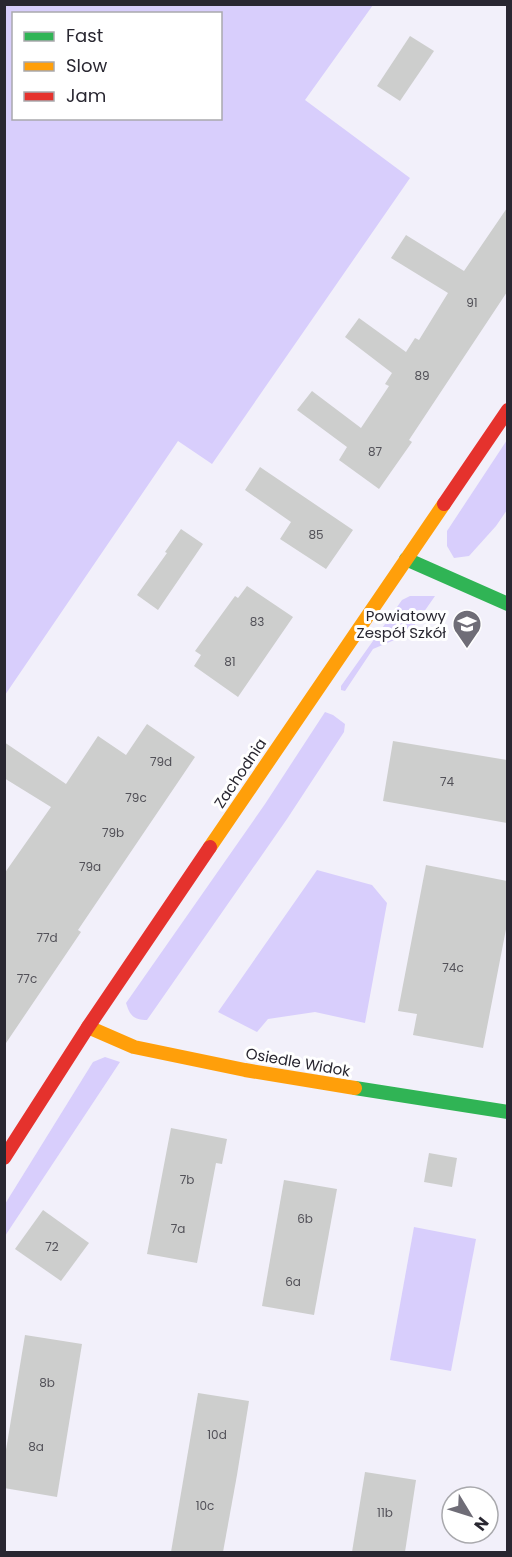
<svg xmlns="http://www.w3.org/2000/svg" width="512" height="1557" font-family="Poppins,sans-serif">
<rect width="100%" height="100%" fill="#f2f0fa"/>
<g fill="#d8cefc" fill-rule="evenodd">
<path d="M5,4l368,1 -68,95 105,78 -198,286 -34,-23 -173,254zM14,14h206v104h-206z"/>
<polygon points="507,440 507,510 496,526 469,556 454,558 447,546 447,531"/>
<polygon points="410,596 435,596 412,629 404,636 373,649 345,691 341,690 341,686 402,600"/>
<path d="M325,712l8,3 12,9 -1,8 -57,87 -140,201c-13,0 -17,-4 -21,-17l139,-199z"/>
<polygon points="317,870 372,885 387,903 365,1023 315,1012 268,1019 257,1032 218,1012"/>
<polygon points="105,1057 120,1062 5,1236 5,1204 93,1062"/>
<polygon points="414,1227 476,1239 451,1371 390,1360"/>
</g>
<g fill="#cdcecd">
<polygon points="410,36 434,51 400,101 377,86"/>
<polygon points="507,208 507,292 409,440 412,442 379,489 339,460 347,447 297,410 312,391 361,428 389,386 385,384 392,373 345,337 359,318 406,352 415,338 419,340 448,293 391,258 406,235 464,271"/>
<polygon points="260,467 353,530 326,569 280,539 291,522 245,490"/>
<polygon points="181,529 203,544 158,610 137,595 167,553 165,552"/>
<polygon points="247,586 293,617 238,697 194,666 201,655 195,651 235,596 238,598"/>
<polygon points="147,724 195,757 78,930 81,932 4,1046 4,874 51,807 4,778 4,742 66,784 98,736 126,755"/>
<polygon points="393,741 507,760 507,823 383,801"/>
<polygon points="426,865 507,881 507,924 483,1048 413,1035 417,1014 398,1011"/>
<polygon points="171,1128 227,1139 222,1164 216,1163 197,1263 147,1254"/>
<polygon points="429,1153 457,1158 452,1187 424,1182"/>
<polygon points="284,1180 337,1189 314,1315 262,1306"/>
<polygon points="43,1210 89,1243 61,1281 15,1249"/>
<polygon points="25,1335 82,1344 57,1497 4,1488 4,1462"/>
<polygon points="198,1393 249,1401 237,1475 223,1552 171,1552"/>
<polygon points="365,1472 416,1480 405,1552 352,1552"/>
</g>
<g fill="none" stroke-linecap="round" stroke-linejoin="round">
<g stroke="#30b455" stroke-width="14">
<polyline points="406,559 508,604"/>
<polyline points="355,1088 508,1112"/>
</g>
<g stroke="#ff9f0a" stroke-width="14">
<polyline points="210,847 444,504"/>
<polyline points="88,1027 134,1047 245,1070 355,1088"/>
</g>
<g stroke="#e5322d" stroke-width="14">
<polyline points="444,504 508,410"/>
<polyline points="4,1158 88,1027 210,847"/>
</g>
</g>
<defs>
<g id="school-pin" transform="scale(1.5)"><path d="M0 17L-7.5 6A9.5 9.5 0 1 1 7.5 6Z" fill="#6f6d77" stroke="#fff"/><path d="M0-5L7-2L0 1L-7-2ZM-4 1L0 2.5L4 1V4Q0 6-4 4Z" fill="#fff"/></g>
</defs>
<g fill-rule="evenodd">
<use href="#school-pin" x="467" y="624"/>
</g>
<g text-anchor="middle" dominant-baseline="central" stroke-width="6" stroke-linejoin="round" paint-order="stroke">
<g font-size="12" fill="#525158">
<text x="472" y="302">91</text>
<text x="422" y="375">89</text>
<text x="375" y="451">87</text>
<text x="316" y="534">85</text>
<text x="257" y="621">83</text>
<text x="230" y="661">81</text>
<text x="161" y="761">79d</text>
<text x="447" y="781">74</text>
<text x="136" y="797">79c</text>
<text x="113" y="832">79b</text>
<text x="90" y="866">79a</text>
<text x="47" y="937">77d</text>
<text x="453" y="967">74c</text>
<text x="27" y="978">77c</text>
<text x="187" y="1179">7b</text>
<text x="305" y="1218">6b</text>
<text x="178" y="1228">7a</text>
<text x="52" y="1246">72</text>
<text x="293" y="1281">6a</text>
<text x="47" y="1382">8b</text>
<text x="217" y="1434">10d</text>
<text x="36" y="1446">8a</text>
<text x="205" y="1505">10c</text>
<text x="385" y="1512">11b</text>
</g>
<g font-size="15" fill="#292731" stroke="#fff" text-anchor="end">
<text x="446" y="615">Powiatowy<tspan x="446" dy="17">Zespół Szkół</tspan></text>
</g>
<g font-size="15" fill="#292731" stroke="#fff">
<text transform="translate(240 773) rotate(-56)">Zachodnia</text>
<text transform="translate(298 1062) rotate(10)">Osiedle Widok</text>
</g>
</g>
<rect width="512" height="1557" fill="none" stroke="#292731" stroke-width="12"/>
<rect x="12" y="12" width="210" height="108" fill="#ffffff" stroke="#a9a9ad" stroke-width="1.5"/>
<rect x="24" y="32" width="30" height="9" fill="#30b455" stroke="#a9a9ad" stroke-width="1.5"/>
<text x="66" y="42" font-size="18" fill="#292731">Fast</text>
<rect x="24" y="62" width="30" height="9" fill="#ff9f0a" stroke="#a9a9ad" stroke-width="1.5"/>
<text x="66" y="72" font-size="18" fill="#292731">Slow</text>
<rect x="24" y="92" width="30" height="9" fill="#e5322d" stroke="#a9a9ad" stroke-width="1.5"/>
<text x="66" y="102" font-size="18" fill="#292731">Jam</text>
<g transform="translate(470 1515) rotate(128)"><circle r="28" fill="#ffffff" stroke="#a9a9ad" stroke-width="1.5"/>
<path d="M0-4.5L10 22L0 15L-10 22Z" fill="#6f6d77"/>
<text y="-9" font-size="16" font-weight="bold" text-anchor="middle" fill="#292731">N</text>
</g>
</svg>
